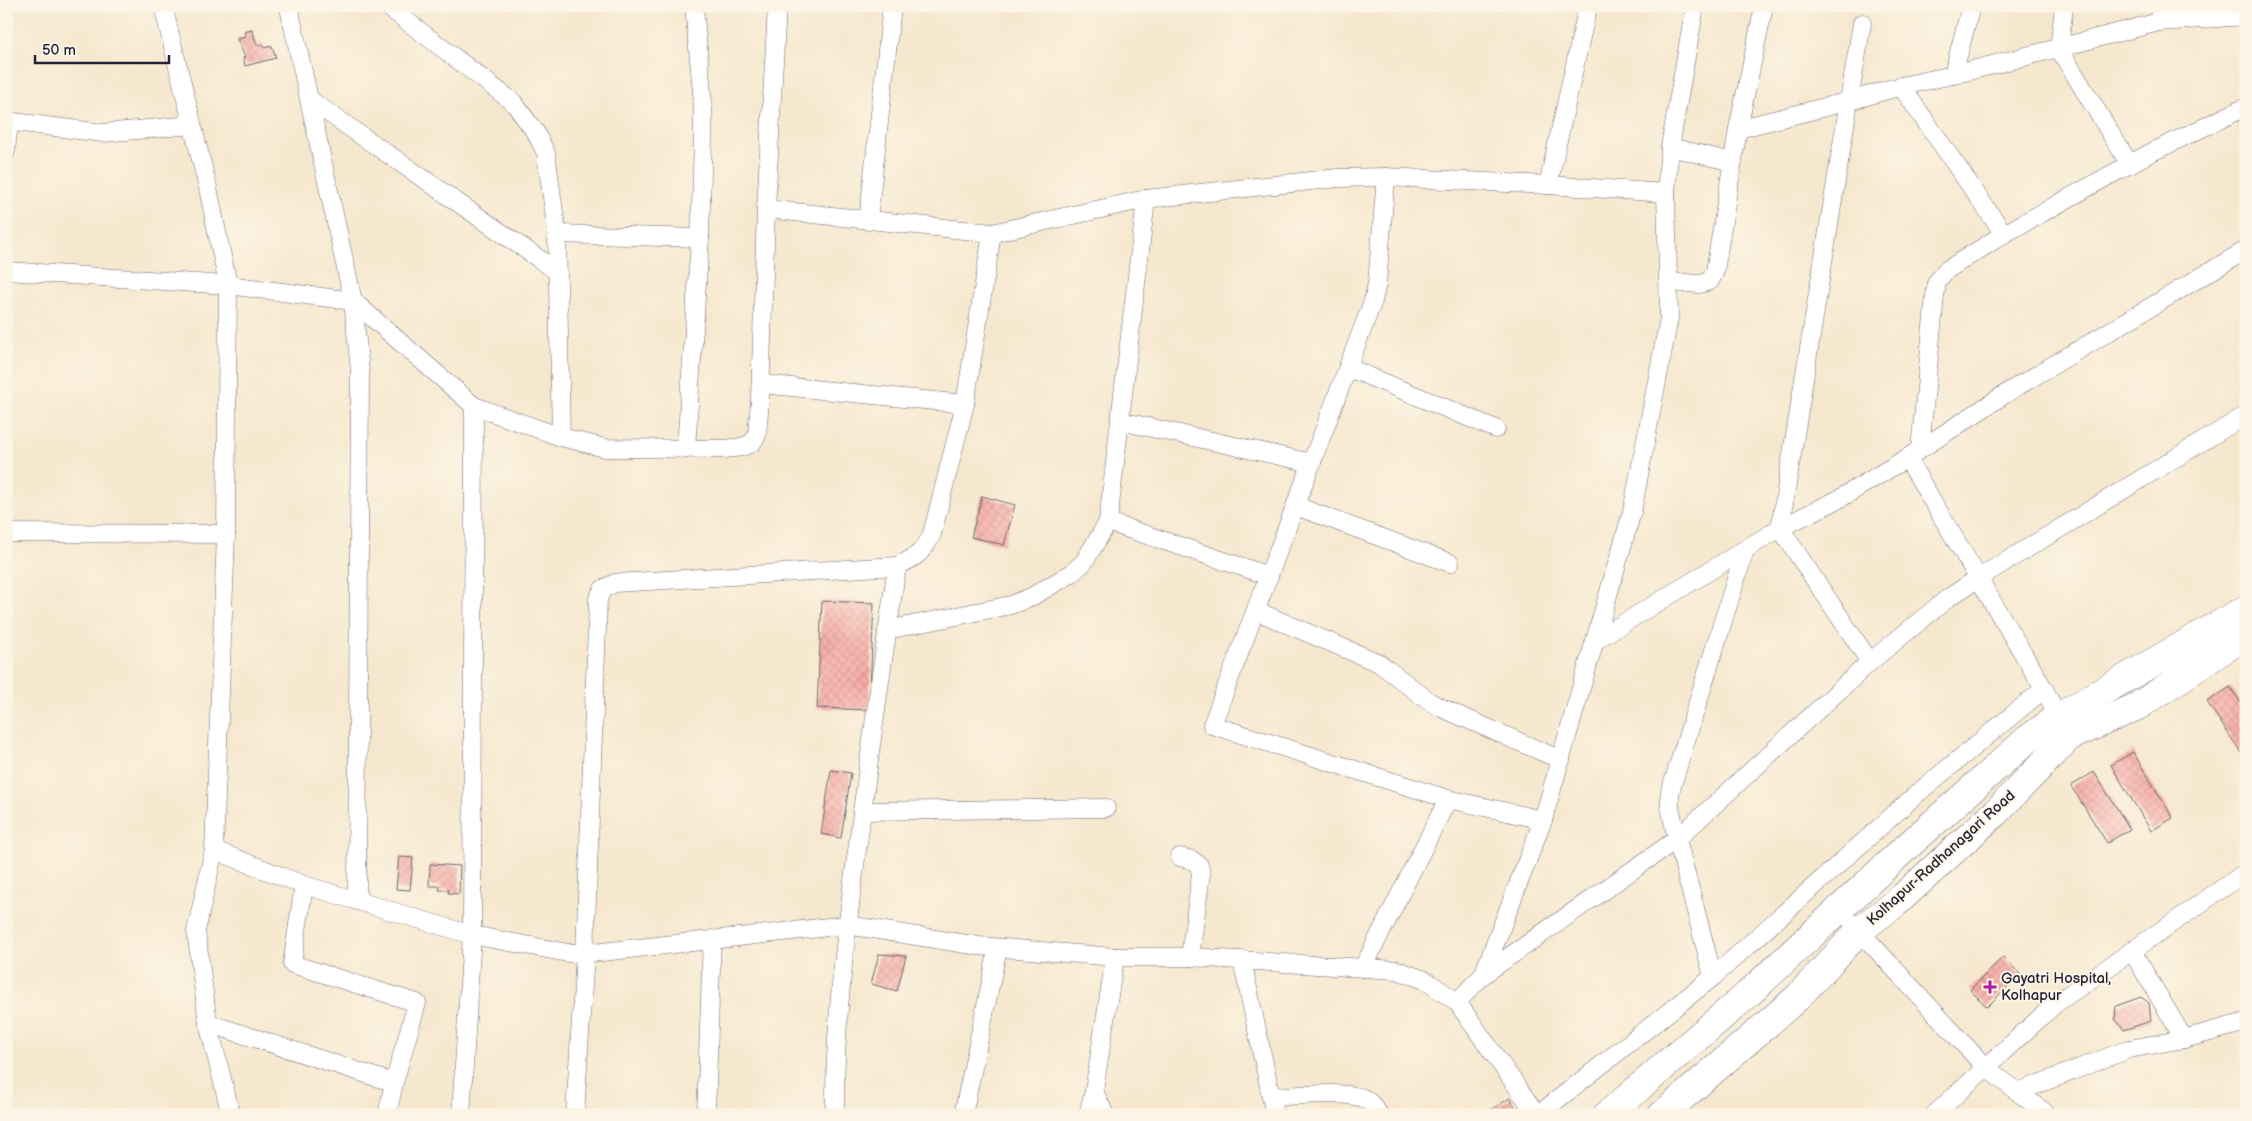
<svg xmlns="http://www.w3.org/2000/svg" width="2252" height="1121" font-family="'Balsamiq Sans',sans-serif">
<defs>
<pattern id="building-cross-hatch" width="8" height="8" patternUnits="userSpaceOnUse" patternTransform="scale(1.25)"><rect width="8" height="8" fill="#f8aba6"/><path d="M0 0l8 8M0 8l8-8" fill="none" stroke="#d49390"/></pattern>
</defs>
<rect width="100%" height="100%" fill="#fcf5e5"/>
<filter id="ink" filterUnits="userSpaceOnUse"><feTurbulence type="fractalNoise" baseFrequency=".02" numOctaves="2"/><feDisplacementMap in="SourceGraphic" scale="10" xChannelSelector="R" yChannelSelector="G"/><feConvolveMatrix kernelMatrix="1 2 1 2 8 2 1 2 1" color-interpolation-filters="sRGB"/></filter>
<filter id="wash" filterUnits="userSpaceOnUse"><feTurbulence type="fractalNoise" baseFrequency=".0096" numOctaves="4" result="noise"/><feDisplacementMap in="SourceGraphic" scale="20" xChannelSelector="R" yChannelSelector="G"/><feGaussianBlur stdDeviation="1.12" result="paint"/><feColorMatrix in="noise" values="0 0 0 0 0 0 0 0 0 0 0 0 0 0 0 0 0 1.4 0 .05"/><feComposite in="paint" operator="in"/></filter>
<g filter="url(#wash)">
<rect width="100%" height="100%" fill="#f6e8cf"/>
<g id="blocks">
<g fill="url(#building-cross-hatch)">
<polygon points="252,30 257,45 263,44 264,48 272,46 276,58 245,66 243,58 245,57 237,39 246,37 244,32"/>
<polygon points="982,496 1015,505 1004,545 971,537"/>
<polygon points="822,601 874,603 869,710 817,708"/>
<polygon points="2230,687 2246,710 2246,760 2207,702"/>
<polygon points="2133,752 2173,818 2151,831 2111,765"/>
<polygon points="831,770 851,773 841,838 821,834"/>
<polygon points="2094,772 2130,829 2107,843 2071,786"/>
<polygon points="399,857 413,858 410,890 396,889"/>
<polygon points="430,864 460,866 459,894 448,893 449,890 439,890 440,886 429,886"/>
<polygon points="879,954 906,956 897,991 871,984"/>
<polygon points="2003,957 2020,974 1987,1007 1970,990"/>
<polygon points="2141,997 2149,1003 2151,1021 2124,1030 2115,1019 2116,1006"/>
<polygon points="1510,1098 1519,1114 1482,1115"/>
</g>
</g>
</g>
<g filter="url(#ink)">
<use href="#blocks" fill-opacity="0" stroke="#6c676f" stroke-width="1"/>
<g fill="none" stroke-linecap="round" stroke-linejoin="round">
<g stroke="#6c676f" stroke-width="19">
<g id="minor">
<polyline points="163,6 208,188 228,285 226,534 214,850 196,931 208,1023 231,1115"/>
<polyline points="293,6 290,12 353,301 360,371 357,901"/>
<polyline points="387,6 513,102 536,133 546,153 557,234 561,437 474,406 472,935 461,1115"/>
<polyline points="1588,6 1548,185 1666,193"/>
<polyline points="2064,6 2059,49 2130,165"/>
<polyline points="2246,16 2159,22 1953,75 1901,86 1849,101 1780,528 1870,662 1948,598 1977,579 2246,415"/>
<polyline points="2159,22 2160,6"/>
<polyline points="1953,75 1971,6"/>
<polyline points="1901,86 2004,234"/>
<polyline points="310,100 558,272"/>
<polyline points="6,121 103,133 192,125"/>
<polyline points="1738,129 1764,6"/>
<polyline points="1670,147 1733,162"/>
<polyline points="6,151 9,121"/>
<polyline points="1386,177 1377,284 1373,301 1212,725 1448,799 1543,820"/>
<polyline points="766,209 992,233 1146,199 1338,178 1386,177 1548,185"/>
<polyline points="868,221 892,6"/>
<polyline points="557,234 700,238"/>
<polyline points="6,271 228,285 353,301 474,406"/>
<polyline points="1669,282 1700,284 1710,281 1715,271 1738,129 1849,101 1862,23"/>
<polyline points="1349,368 1496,429"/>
<polyline points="761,384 965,404"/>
<polyline points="1120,421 1312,463"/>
<polyline points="561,437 605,448 725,449 742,447 752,443 757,435 760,400 766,209 777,6"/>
<polyline points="686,449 700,238 703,138 703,103 694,6"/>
<polyline points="1920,449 1935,296 1937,282 1945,271 2004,234 2148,154 2246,107"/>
<polyline points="1907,458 2044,689 2063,726"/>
<polyline points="1296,506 1450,563"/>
<polyline points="1108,522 1269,576"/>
<polyline points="6,533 226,534"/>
<polyline points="1256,611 1379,663 1430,702 1444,709 1561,760"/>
<polyline points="887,630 1011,605 1033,596 1072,573 1084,562 1108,522 1146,199"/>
<polyline points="1596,640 1780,528 1839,499 1907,458 2013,389 2246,250"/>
<polyline points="862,811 1106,808"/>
<polyline points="214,850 304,885 472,935 568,953 602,952 847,925 979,946 1115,957 1190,957 1397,970 1425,980 1457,1002 1537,1115"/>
<polyline points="1180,857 1192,860 1199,865 1201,874 1190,957"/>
<polyline points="304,885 292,964 417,1003 394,1083 387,1115"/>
<polyline points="1852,923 1985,1067 2048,1115"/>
<polyline points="2132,951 2184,1039"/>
<polyline points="1242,960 1275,1115"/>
<polyline points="1363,968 1448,799"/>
<polyline points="1483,975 1677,839 1870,662"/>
<polyline points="1713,977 1677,839 1670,807 1670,792 1745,550"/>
<polyline points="1457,1002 1483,975 1543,820 1632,512 1669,318 1666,193 1670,147 1695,6"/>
<polyline points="208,1023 394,1083"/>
<polyline points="1094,1091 1105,1115"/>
<polyline points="2018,1092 2129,1049 2184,1039 2246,1022"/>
<path d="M1271,1097c24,-1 70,-7 92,1 8,4 12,9 16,17"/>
<path d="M575,1115l10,-162 13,-354 5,-10 12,-6 282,-17c18,-8 27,-14 35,-32l33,-130 27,-171"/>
<polyline points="706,1115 712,939"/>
<path d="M835,1115c-1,-91 11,-182 23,-272 12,-93 25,-185 39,-277"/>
<polyline points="963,1115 998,948"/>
<polyline points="1088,1115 1094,1091 1115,957"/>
<polyline points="1538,1115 1713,977 1919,792 2044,689"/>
<polyline points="1934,1115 2055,1004 2246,872"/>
</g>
</g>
<g stroke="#6c676f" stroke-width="29">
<g id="primary">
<polyline points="1607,1115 1747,995 1901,852 2029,738 2058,717 2246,609"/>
<polyline points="1662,1115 1797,998 1860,930 1896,903 1996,812 2069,737 2138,706 2246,635"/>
</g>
</g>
<use href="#minor" stroke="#fff" stroke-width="18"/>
<use href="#primary" stroke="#fff" stroke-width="28"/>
</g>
</g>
<path fill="#b5179e" stroke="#fcf5e5" stroke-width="2" d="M1987.5 979.5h5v5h5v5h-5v5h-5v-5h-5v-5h5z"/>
<g text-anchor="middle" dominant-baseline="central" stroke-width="4" stroke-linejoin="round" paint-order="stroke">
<g font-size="15" fill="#22223b" stroke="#fcf5e5">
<text transform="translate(1941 858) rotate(-42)">Kolhapur-Radhanagari Road</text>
</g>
<g font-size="15" fill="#22223b" stroke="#fcf5e5" text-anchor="start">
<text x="2001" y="978">Gayatri Hospital,<tspan x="2001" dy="17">Kolhapur</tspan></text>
</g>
</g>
<rect width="2252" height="1121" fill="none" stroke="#fcf5e5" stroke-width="25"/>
<path d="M35 55v8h134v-8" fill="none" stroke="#22223b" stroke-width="2.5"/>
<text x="42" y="55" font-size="15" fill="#22223b" stroke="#fcf5e5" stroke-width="4" paint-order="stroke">50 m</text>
</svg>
